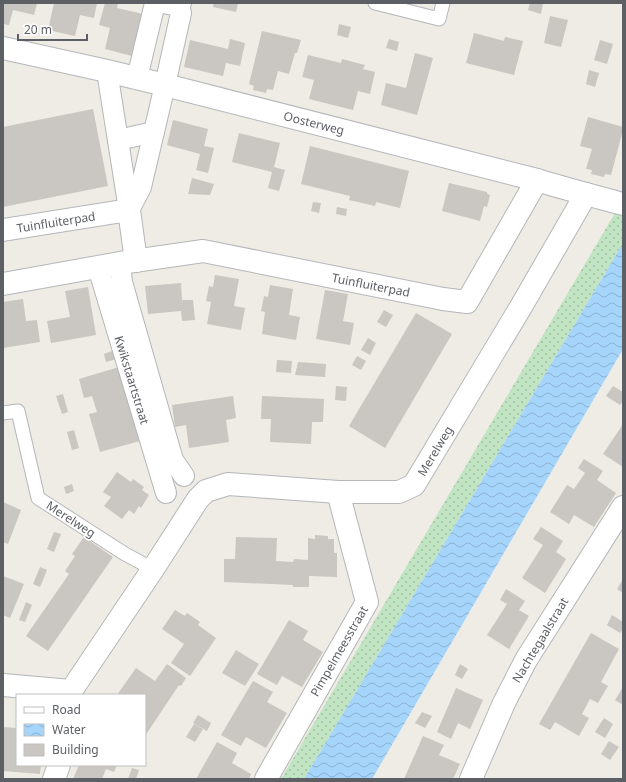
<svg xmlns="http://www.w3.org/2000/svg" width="626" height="782" font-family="'Noto Sans',sans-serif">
<defs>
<pattern id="grass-dots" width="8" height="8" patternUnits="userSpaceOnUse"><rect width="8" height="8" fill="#c1e5c2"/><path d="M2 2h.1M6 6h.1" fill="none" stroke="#a0bda1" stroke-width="1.8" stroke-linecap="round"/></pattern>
<pattern id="water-waves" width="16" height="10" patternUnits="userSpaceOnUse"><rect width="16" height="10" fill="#a6d5fc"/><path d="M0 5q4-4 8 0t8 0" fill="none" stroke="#8ab0d0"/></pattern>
</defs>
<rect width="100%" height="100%" fill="#eeece4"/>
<polygon fill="url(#grass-dots)" points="615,213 623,216 623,243 304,779 281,779"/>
<polygon fill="url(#water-waves)" points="623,243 623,349 372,779 304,779"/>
<g fill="#cac6c1">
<polygon points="3,3 37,3 34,15 13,10 9,25 3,24"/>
<polygon points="54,3 97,3 94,18 80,15 75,36 48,30"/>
<polygon points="105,3 118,3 117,8 143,14 132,56 105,49 110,28 99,25"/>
<polygon points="214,3 238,3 236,12 213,7"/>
<polygon points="530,3 543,3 541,14 528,10"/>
<polygon points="550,16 568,20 561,47 544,43"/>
<polygon points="339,24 351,27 348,38 337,35"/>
<polygon points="262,31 301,40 297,53 295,53 289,74 278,71 273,90 267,89 266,93 253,90 254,86 249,84"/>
<polygon points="474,33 504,41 505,37 523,41 514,75 466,63"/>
<polygon points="230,39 245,43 240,66 226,63 223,76 184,67 190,40 228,49"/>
<polygon points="389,39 399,42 397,51 386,48"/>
<polygon points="600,40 613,44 607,64 594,60"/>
<polygon points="415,53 433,58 417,115 381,105 386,83 406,88"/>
<polygon points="308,55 341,63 342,59 365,65 363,69 375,72 370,94 358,91 353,110 309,99 314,80 303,77 302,78"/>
<polygon points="589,70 599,73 595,87 586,84"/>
<polygon points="93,109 108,186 3,207 3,127"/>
<polygon points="588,117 623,127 623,130 611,175 605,174 604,177 591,174 592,170 586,169 592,149 580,146"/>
<polygon points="173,120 208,129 204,146 214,148 208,173 196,170 200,154 167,145"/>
<polygon points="239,133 280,143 274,167 285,170 279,191 268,188 272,172 232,162"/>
<polygon points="310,146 409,171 400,208 376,202 375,206 349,200 350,196 301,184"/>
<polygon points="192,178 214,184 210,195 188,194"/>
<polygon points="449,183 487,192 487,194 490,195 487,207 484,206 480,221 442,211"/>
<polygon points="313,202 321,203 319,213 311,211"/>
<polygon points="337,207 347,209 346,216 336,214"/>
<polygon points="215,275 239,279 234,306 245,308 241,330 207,324 211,302 206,301 209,286 213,287"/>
<polygon points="181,283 182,300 193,300 195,320 182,321 181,311 148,314 145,286"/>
<polygon points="270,285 293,289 289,315 300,317 296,340 262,334 265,312 261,311 264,296 268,297"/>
<polygon points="88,287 96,335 51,343 47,321 70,317 65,291"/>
<polygon points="325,290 348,294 343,321 354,323 350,345 316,339"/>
<polygon points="23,299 26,321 37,320 40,342 3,348 3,302"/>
<polygon points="384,310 393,315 386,327 377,322"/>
<polygon points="416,313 452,334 385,448 349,426"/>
<polygon points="368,338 376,343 370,355 361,350"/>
<polygon points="118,349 120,358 106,362 104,354"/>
<polygon points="357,356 366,361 361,370 352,365"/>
<polygon points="277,360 292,361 291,373 276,372"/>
<polygon points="298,362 326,364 325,377 295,375"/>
<polygon points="119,367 140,441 100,452 89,414 97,412 92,396 84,398 79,379"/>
<polygon points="336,386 347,387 346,401 335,400"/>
<polygon points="613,386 623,392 623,401 620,405 606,396"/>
<polygon points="63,394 68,412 62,414 56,396"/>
<polygon points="233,396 236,418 226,420 229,442 189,448 186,425 175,427 172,405"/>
<polygon points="262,396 324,399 323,422 312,422 311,444 270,442 271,419 261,419"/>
<polygon points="623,424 623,467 603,454"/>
<polygon points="74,430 79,448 72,450 67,432"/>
<polygon points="584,459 603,471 597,480 616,493 594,527 574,515 569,524 550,512 567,485 574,489 585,473 578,468"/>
<polygon points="117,472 131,482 133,479 144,487 142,490 149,495 141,508 139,506 134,514 129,510 122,519 104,506 111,497 103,492"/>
<polygon points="72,484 74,491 66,494 64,487"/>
<polygon points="3,502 21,510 8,544 3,542"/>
<polygon points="541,527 563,541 556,552 566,559 545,593 522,578 543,545 533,539"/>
<polygon points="54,532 61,534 54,552 47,549"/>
<polygon points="315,535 328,536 328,539 334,539 334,553 337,553 337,577 309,576 309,587 293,587 293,585 224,582 224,559 235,559 236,537 277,538 276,561 293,562 294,559 308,560 308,538 315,539"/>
<polygon points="84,537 113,557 48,651 26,636 69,574 65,571 75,556 72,554"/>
<polygon points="40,567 47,570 40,587 33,584"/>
<polygon points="3,576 24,584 10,618 3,615"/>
<polygon points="623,579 623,593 617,589"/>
<polygon points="506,589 525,601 519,610 529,616 509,649 487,635 507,604 500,600"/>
<polygon points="26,602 32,605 25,622 19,620"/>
<polygon points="175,610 185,616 187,613 200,622 198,625 216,638 190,676 171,663 184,644 162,629"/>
<polygon points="612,615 623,622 623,629 620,633 607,625"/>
<polygon points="289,620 308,631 303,640 323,652 302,687 282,676 277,685 257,674"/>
<polygon points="591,633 619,649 601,682 608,686 598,703 590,699 582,714 589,718 579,736 555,722 550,730 539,724"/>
<polygon points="236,650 259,664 245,686 222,673"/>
<polygon points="167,664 186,678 181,686 179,685 145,736 145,695 117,695 136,668 155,681"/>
<polygon points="460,664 468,669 462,679 455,675"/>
<polygon points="253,681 273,692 267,702 287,713 266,748 246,737 241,746 221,735"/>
<polygon points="623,687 623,705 615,700"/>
<polygon points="456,688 483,700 470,729 458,723 451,739 437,732"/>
<polygon points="422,712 432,716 425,728 415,723"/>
<polygon points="198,715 211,723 207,731 193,723"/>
<polygon points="604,718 613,724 605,738 595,732"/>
<polygon points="194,724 203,729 195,742 186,737"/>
<polygon points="3,727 17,728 17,765 41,765 40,774 3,771"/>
<polygon points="423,736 444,745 439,755 460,764 453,779 404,779"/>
<polygon points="609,741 619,747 610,760 601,754"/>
<polygon points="217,742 237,753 232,763 251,774 249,779 196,779"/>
<polygon points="79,765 117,765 114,772 106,769 102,779 73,779"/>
<polygon points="132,768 139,770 136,779 128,779"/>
</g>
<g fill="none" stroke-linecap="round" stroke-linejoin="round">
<g stroke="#b4b6ba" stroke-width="15">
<g id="service">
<polyline points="375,3 439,19 443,3"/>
<polyline points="3,413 18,411 38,498 125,554 153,569"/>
</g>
</g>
<g stroke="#b4b6ba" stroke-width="22">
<g id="pedestrian">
<polyline points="107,71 129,210"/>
<polyline points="137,78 155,3"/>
<polyline points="118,140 154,132"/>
<polyline points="129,210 141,187 165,85 181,13 179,6 163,3"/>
<polyline points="120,263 122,282 173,460 184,476"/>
<polyline points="98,267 166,493"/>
</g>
</g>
<g stroke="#b4b6ba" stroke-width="24">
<g id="minor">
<polyline points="179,6 180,3"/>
<path d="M3,48l104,23 58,14 372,95c29,9 57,16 86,24"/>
<polyline points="3,230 129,210 136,261"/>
<polyline points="3,284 120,263 203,251 443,299 467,302 537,180"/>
<polyline points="3,685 71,691 153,569 198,499 206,491 228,484 338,492 399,492 414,485 522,305 586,194"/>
<polyline points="54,779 59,765"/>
<polyline points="266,779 367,602 338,492"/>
<polyline points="471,779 504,703 526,660 623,507"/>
</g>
</g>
<use href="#service" stroke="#fff" stroke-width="13"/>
<use href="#pedestrian" stroke="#fff" stroke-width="20"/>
<use href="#minor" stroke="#fff" stroke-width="22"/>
</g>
<g text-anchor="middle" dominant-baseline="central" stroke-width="3.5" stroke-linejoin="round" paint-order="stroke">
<g font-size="12" fill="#5c5f64" stroke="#fff">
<text transform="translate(314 123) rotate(14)">Oosterweg</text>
<text transform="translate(56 222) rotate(-9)">Tuinfluiterpad</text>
<text transform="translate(371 285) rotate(11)">Tuinfluiterpad</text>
<text transform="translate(132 380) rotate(73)">Kwikstaartstraat</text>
<text transform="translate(435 451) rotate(-59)">Merelweg</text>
<text transform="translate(71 519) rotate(33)">Merelweg</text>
<text transform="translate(540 640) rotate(-59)">Nachtegaalstraat</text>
<text transform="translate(339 651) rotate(-60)">Pimpelmeesstraat</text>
</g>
</g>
<rect width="626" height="782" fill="none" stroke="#5c5f64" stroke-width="8"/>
<rect x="16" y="694" width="130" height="72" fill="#ffffff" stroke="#bebfc1"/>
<rect x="24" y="707" width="20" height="6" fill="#ffffff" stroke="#bebfc1"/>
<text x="52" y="714" font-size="12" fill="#5c5f64">Road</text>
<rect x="24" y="724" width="20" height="12" fill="url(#water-waves)" stroke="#bebfc1"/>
<text x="52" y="734" font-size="12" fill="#5c5f64">Water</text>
<rect x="24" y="744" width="20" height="12" fill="#cac6c1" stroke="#bebfc1"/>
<text x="52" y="754" font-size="12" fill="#5c5f64">Building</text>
<path d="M18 34v6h69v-6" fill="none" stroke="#5c5f64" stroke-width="2"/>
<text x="24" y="34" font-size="12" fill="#5c5f64" stroke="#ffffff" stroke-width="3" paint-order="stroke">20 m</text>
</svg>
